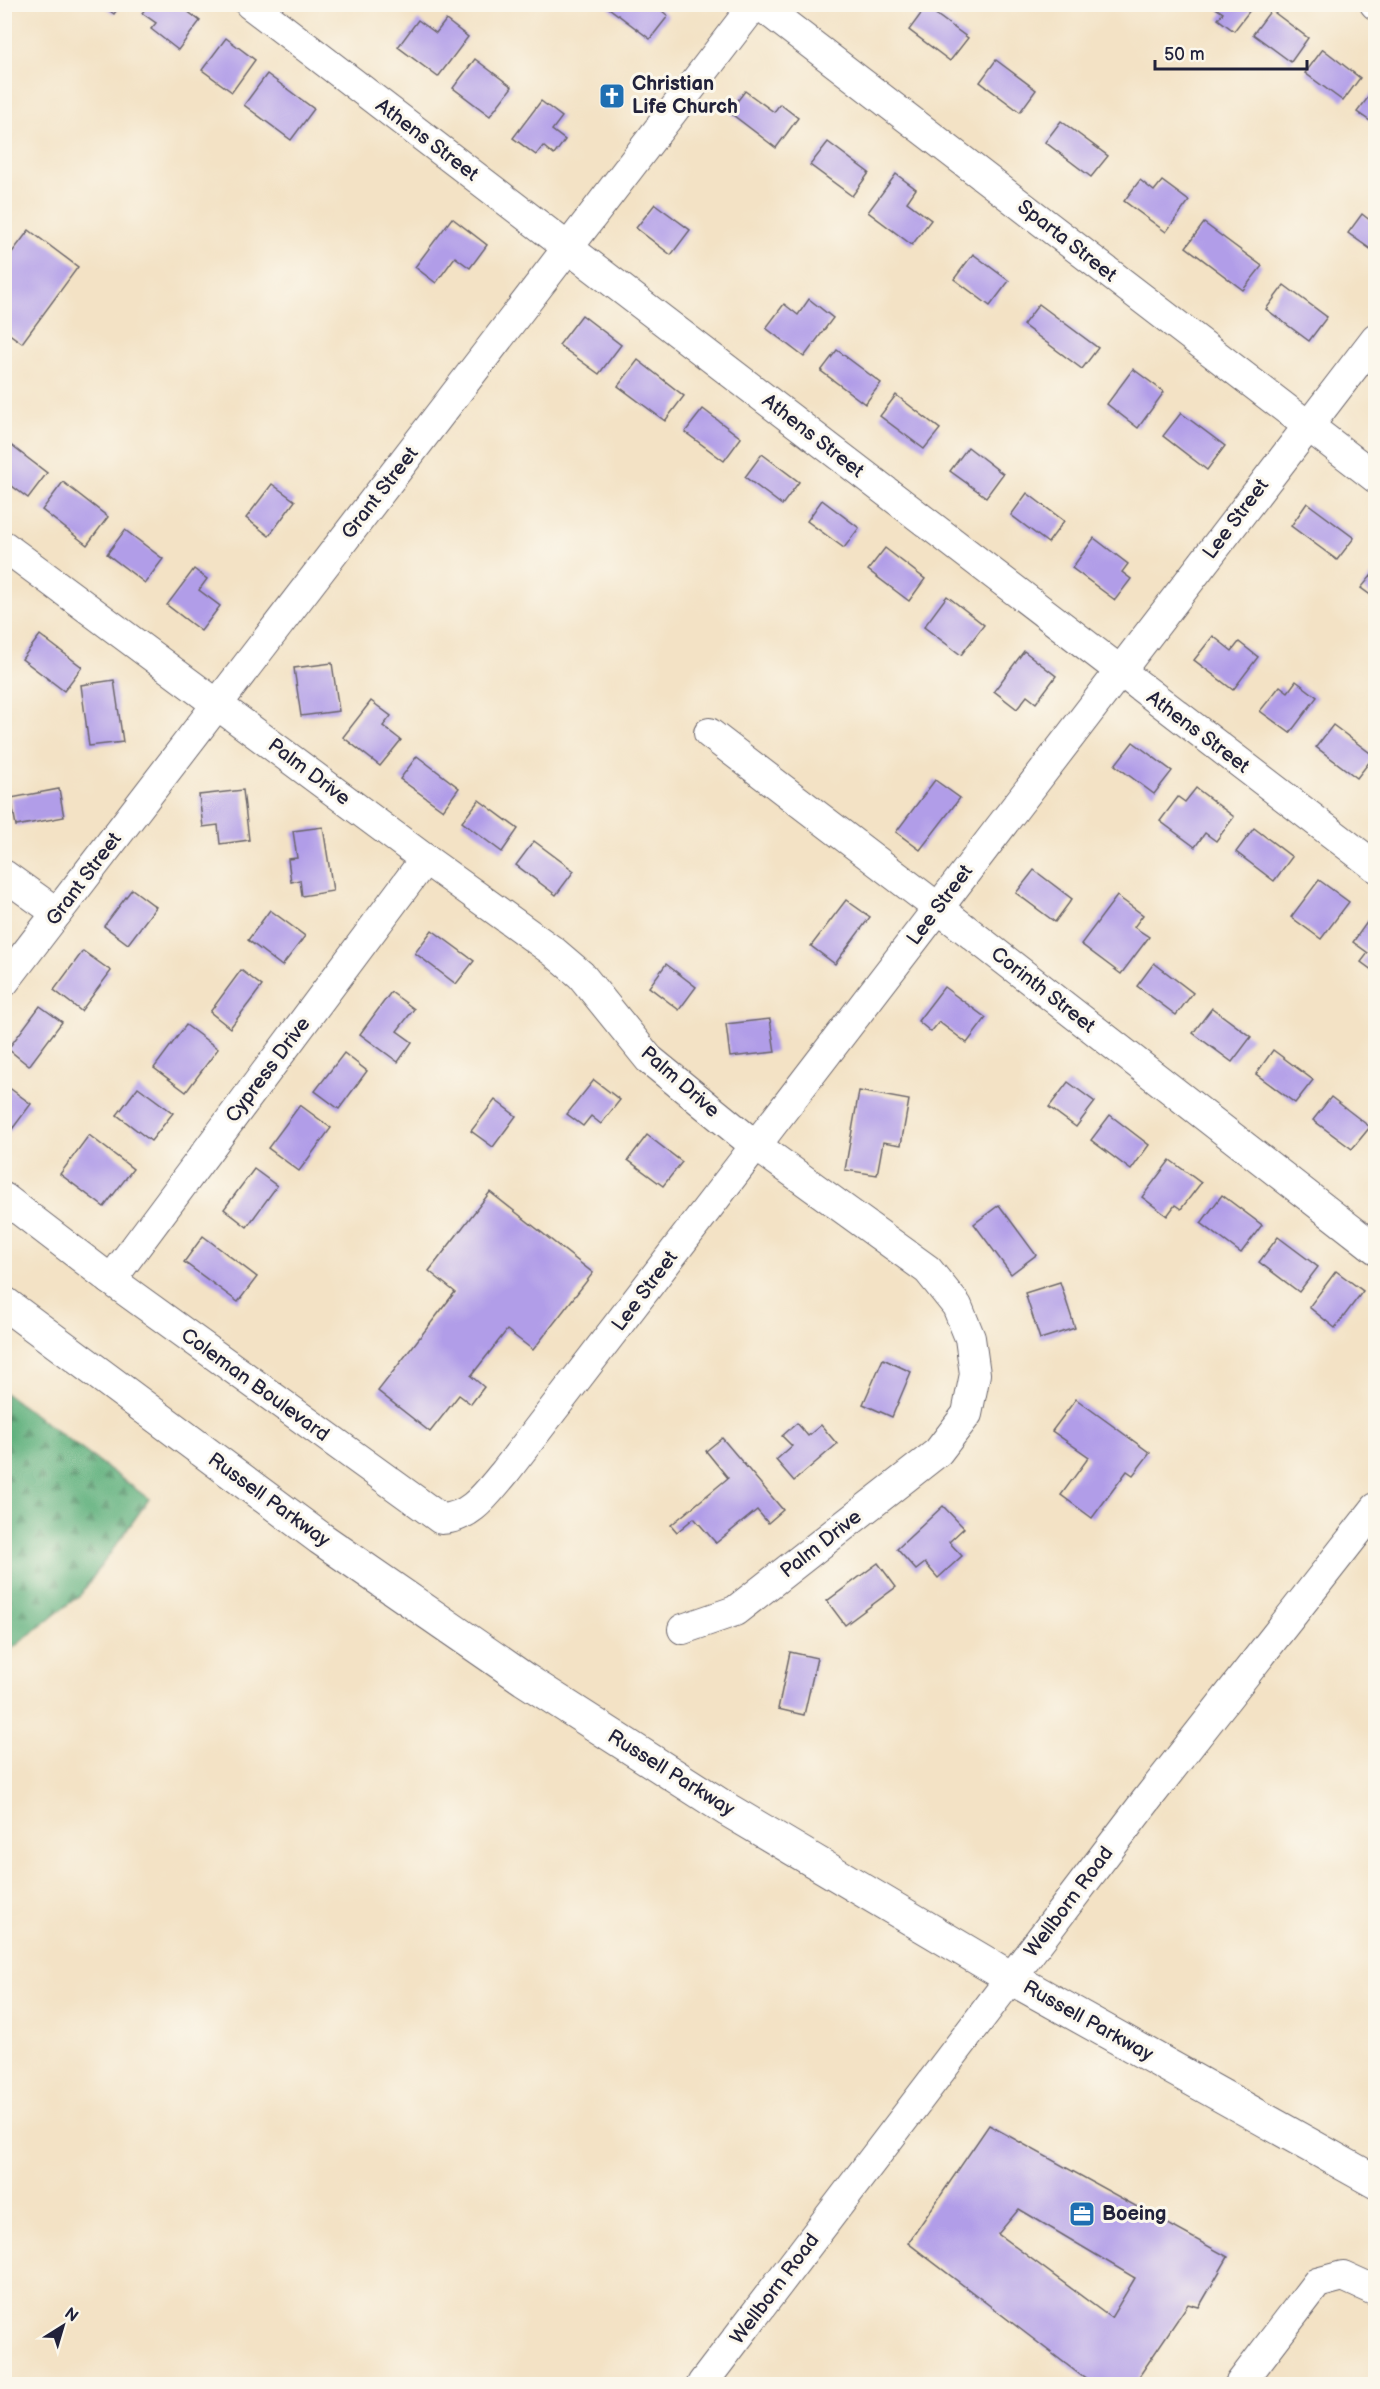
<svg xmlns="http://www.w3.org/2000/svg" width="1380" height="2389" font-family="'Balsamiq Sans',sans-serif">
<defs>
<pattern id="forest-firs" width="22" height="20" patternUnits="userSpaceOnUse" patternTransform="scale(1.5)"><rect width="22" height="20" fill="#60b17e"/><path d="M5 1l3.5 6h-7zM16 11l3.5 6h-7z" fill="#4f9068"/></pattern>
</defs>
<rect width="100%" height="100%" fill="#fbf7ec"/>
<filter id="ink" filterUnits="userSpaceOnUse"><feTurbulence type="fractalNoise" baseFrequency=".0167" numOctaves="2"/><feDisplacementMap in="SourceGraphic" scale="12" xChannelSelector="R" yChannelSelector="G"/><feConvolveMatrix kernelMatrix="1 2 1 2 8 2 1 2 1" color-interpolation-filters="sRGB"/></filter>
<filter id="wash" filterUnits="userSpaceOnUse"><feTurbulence type="fractalNoise" baseFrequency=".008" numOctaves="4" result="noise"/><feDisplacementMap in="SourceGraphic" scale="24" xChannelSelector="R" yChannelSelector="G"/><feGaussianBlur stdDeviation="1.35" result="paint"/><feColorMatrix in="noise" values="0 0 0 0 0 0 0 0 0 0 0 0 0 0 0 0 0 1.4 0 .05"/><feComposite in="paint" operator="in"/></filter>
<g filter="url(#wash)">
<rect width="100%" height="100%" fill="#f3e2c5"/>
<polygon fill="url(#forest-firs)" stroke="#416a5c" stroke-width="1.5" points="5,1393 149,1499 81,1594 5,1654"/>
<g id="blocks">
<g fill="#b19de8" fill-rule="evenodd">
<polygon points="101,4 121,4 114,14"/>
<polygon points="149,4 178,4 200,21 178,50 151,29 156,23 142,13"/>
<polygon points="612,4 654,4 668,16 650,39 609,8"/>
<polygon points="1211,5 1254,5 1234,31 1218,19 1223,13"/>
<polygon points="926,7 968,38 950,61 909,30"/>
<polygon points="1271,10 1308,38 1291,62 1253,34"/>
<polygon points="418,20 436,33 446,20 468,37 438,77 398,47"/>
<polygon points="226,38 255,60 232,92 202,70"/>
<polygon points="1323,49 1360,78 1343,101 1305,73"/>
<polygon points="475,59 512,87 490,116 453,88"/>
<polygon points="996,60 1036,90 1020,112 980,82"/>
<polygon points="267,74 314,109 291,140 244,105"/>
<polygon points="1376,87 1376,125 1357,112"/>
<polygon points="745,91 774,112 780,104 798,118 776,148 729,112"/>
<polygon points="541,101 562,117 552,130 565,140 554,155 543,146 536,155 513,138"/>
<polygon points="1061,121 1108,156 1091,177 1045,142"/>
<polygon points="828,142 869,173 852,196 810,165"/>
<polygon points="896,174 916,189 907,202 931,220 912,245 868,212"/>
<polygon points="1140,180 1154,191 1162,181 1189,201 1166,232 1124,201"/>
<polygon points="655,204 690,230 671,255 636,228"/>
<polygon points="1362,214 1376,225 1376,253 1348,233"/>
<polygon points="452,218 487,245 470,268 455,257 436,283 415,267"/>
<polygon points="1204,223 1262,266 1243,290 1186,247"/>
<polygon points="29,230 78,267 22,343 4,330 4,263"/>
<polygon points="973,254 1009,281 990,306 954,279"/>
<polygon points="1284,285 1327,317 1309,341 1266,309"/>
<polygon points="809,299 833,318 804,357 766,328 784,304 798,315"/>
<polygon points="1039,304 1098,348 1082,369 1023,325"/>
<polygon points="582,315 621,345 599,374 559,345"/>
<polygon points="837,350 881,383 865,404 821,371"/>
<polygon points="638,360 684,396 665,421 618,386"/>
<polygon points="1133,369 1164,392 1138,428 1107,404"/>
<polygon points="896,395 940,429 924,449 880,416"/>
<polygon points="703,409 741,438 724,461 685,432"/>
<polygon points="1181,413 1225,446 1207,470 1163,436"/>
<polygon points="4,440 47,473 28,498 4,480"/>
<polygon points="968,447 1003,474 986,497 950,471"/>
<polygon points="762,454 799,482 782,505 745,477"/>
<polygon points="63,482 108,517 87,545 42,510"/>
<polygon points="272,484 295,501 269,536 246,518"/>
<polygon points="1027,493 1064,521 1048,543 1011,515"/>
<polygon points="822,500 859,528 844,548 807,521"/>
<polygon points="1307,503 1354,538 1337,560 1291,526"/>
<polygon points="125,530 163,559 145,583 107,554"/>
<polygon points="1094,538 1128,564 1122,572 1131,579 1115,600 1072,568"/>
<polygon points="885,548 925,579 909,601 868,570"/>
<polygon points="194,569 207,579 199,590 220,606 201,631 167,605"/>
<polygon points="1376,570 1376,599 1361,588"/>
<polygon points="947,596 984,625 961,655 924,627"/>
<polygon points="40,635 82,667 64,691 22,659"/>
<polygon points="1213,636 1232,651 1239,642 1258,657 1233,690 1194,660"/>
<polygon points="1024,651 1056,676 1036,703 1027,696 1017,709 994,691"/>
<polygon points="332,663 339,711 301,716 294,668"/>
<polygon points="114,680 123,742 89,746 81,685"/>
<polygon points="1296,681 1317,697 1290,733 1260,711 1280,686 1288,692"/>
<polygon points="371,701 391,716 383,726 401,740 380,766 343,737"/>
<polygon points="1333,725 1374,756 1357,778 1316,747"/>
<polygon points="1133,742 1172,771 1154,794 1115,765"/>
<polygon points="417,756 459,788 443,810 400,779"/>
<polygon points="935,780 960,798 920,850 896,832"/>
<polygon points="1196,788 1234,817 1216,841 1205,833 1195,847 1160,821 1178,797 1185,802"/>
<polygon points="59,789 64,817 16,826 11,798"/>
<polygon points="243,790 249,840 220,844 218,825 203,827 199,795"/>
<polygon points="479,800 518,829 502,852 462,822"/>
<polygon points="323,827 333,891 302,896 300,880 291,882 288,859 297,858 293,831"/>
<polygon points="1254,828 1292,857 1274,881 1236,852"/>
<polygon points="534,841 574,871 556,895 516,865"/>
<polygon points="1034,870 1072,899 1055,922 1016,893"/>
<polygon points="1319,880 1349,902 1321,939 1291,917"/>
<polygon points="132,889 156,907 128,944 104,926"/>
<polygon points="1117,896 1143,915 1134,927 1149,937 1121,974 1081,944"/>
<polygon points="846,900 870,917 835,964 811,946"/>
<polygon points="270,910 305,936 282,966 248,940"/>
<polygon points="1370,918 1376,922 1376,973 1361,962 1368,953 1353,942"/>
<polygon points="432,930 474,961 456,984 415,953"/>
<polygon points="83,951 111,971 81,1011 54,990"/>
<polygon points="1154,963 1193,993 1176,1015 1137,986"/>
<polygon points="666,964 696,987 679,1010 649,987"/>
<polygon points="241,970 262,986 230,1028 210,1012"/>
<polygon points="944,987 986,1018 967,1043 939,1022 931,1032 918,1021"/>
<polygon points="391,992 414,1009 397,1031 412,1042 398,1062 360,1034"/>
<polygon points="40,1006 62,1022 29,1066 8,1049"/>
<polygon points="1212,1008 1251,1037 1232,1062 1193,1033"/>
<polygon points="770,1019 775,1052 730,1057 726,1024"/>
<polygon points="186,1025 218,1049 186,1092 154,1068"/>
<polygon points="1273,1050 1313,1080 1295,1103 1256,1074"/>
<polygon points="344,1053 367,1071 339,1109 315,1091"/>
<polygon points="594,1080 620,1100 601,1124 591,1116 583,1126 567,1114"/>
<polygon points="1068,1082 1095,1102 1076,1127 1049,1107"/>
<polygon points="4,1084 31,1104 10,1132 4,1128"/>
<polygon points="138,1087 173,1113 151,1141 117,1115"/>
<polygon points="859,1091 909,1100 901,1145 883,1142 877,1175 845,1170"/>
<polygon points="1331,1097 1370,1127 1352,1149 1313,1120"/>
<polygon points="495,1100 516,1116 493,1147 471,1131"/>
<polygon points="300,1105 331,1128 299,1171 268,1148"/>
<polygon points="1110,1115 1149,1145 1131,1170 1091,1140"/>
<polygon points="89,1135 133,1169 104,1207 60,1174"/>
<polygon points="647,1135 682,1162 663,1186 628,1160"/>
<polygon points="1170,1160 1201,1183 1181,1209 1175,1205 1167,1216 1142,1197"/>
<polygon points="254,1169 277,1186 247,1227 224,1209"/>
<polygon points="490,1192 593,1273 533,1350 507,1330 471,1376 484,1387 471,1404 459,1395 430,1432 378,1391 455,1292 429,1271"/>
<polygon points="1222,1195 1262,1225 1241,1253 1201,1223"/>
<polygon points="999,1205 1036,1255 1011,1274 974,1224"/>
<polygon points="203,1236 257,1277 238,1302 184,1262"/>
<polygon points="1278,1237 1318,1267 1299,1292 1259,1262"/>
<polygon points="1336,1271 1363,1291 1335,1328 1309,1307"/>
<polygon points="1060,1282 1075,1328 1040,1339 1025,1293"/>
<polygon points="883,1359 911,1372 892,1417 863,1404"/>
<polygon points="1076,1399 1150,1453 1133,1475 1127,1471 1092,1518 1061,1495 1089,1457 1052,1431"/>
<polygon points="797,1423 808,1436 821,1425 837,1444 794,1481 776,1460 792,1446 782,1436"/>
<polygon points="722,1438 783,1510 768,1523 757,1510 716,1543 694,1518 677,1532 671,1525 728,1478 706,1451"/>
<polygon points="943,1506 964,1528 949,1542 962,1556 938,1578 925,1563 916,1570 897,1549"/>
<polygon points="878,1563 896,1587 845,1625 827,1601"/>
<polygon points="790,1652 817,1658 804,1715 778,1709"/>
<path d="M989,2125l239,132 -29,50 -11,-3 -54,80h-42l-184,-141zM1019,2209l116,69 -24,40 -113,-84z"/>
</g>
</g>
</g>
<g filter="url(#ink)">
<use href="#blocks" fill-opacity="0" stroke="#6b656b" stroke-width="1.5"/>
<g fill="none" stroke-linecap="round" stroke-linejoin="round">
<g stroke="#6b656b" stroke-width="32">
<g id="minor">
<polyline points="250,4 1376,867"/>
<polyline points="759,4 1376,478"/>
<polyline points="1375,4 1376,5"/>
<polyline points="4,546 425,859 554,952 581,975 649,1059 747,1139 928,1270 957,1306 970,1338 975,1374 967,1414 938,1452 735,1611 683,1629"/>
<polyline points="709,733 938,908 1376,1249"/>
<polyline points="4,875 57,913"/>
<polyline points="4,982 755,4"/>
<path d="M4,1198l107,82 330,239c30,-1 46,-26 64,-47l871,-1134"/>
<polyline points="111,1280 425,859"/>
<polyline points="702,2384 1145,1802 1376,1508"/>
<polyline points="1240,2384 1317,2283 1343,2276 1376,2291"/>
</g>
</g>
<g stroke="#6b656b" stroke-width="35">
<polyline id="major" points="4,1303 320,1538 524,1679 728,1810 1011,1978 1376,2182"/>
</g>
<use href="#minor" stroke="#fff" stroke-width="30"/>
<use href="#major" stroke="#fff" stroke-width="33"/>
</g>
</g>
<defs>
<g id="church-square" transform="scale(1.35)"><rect x="-9" y="-9" width="18" height="18" rx="4" fill="#1f6fb2" stroke="#fbf7ec"/><path d="M-1.2-6h2.4v3.5h3.3v2.4h-3.3V6h-2.4V-.1h-3.3v-2.4h3.3Z" fill="#fff"/></g>
<g id="office-square" transform="scale(1.35)"><rect x="-9" y="-9" width="18" height="18" rx="4" fill="#1f6fb2" stroke="#fbf7ec"/><path d="M-6-3h4V-5.5h4V-3h4V5H-6ZM-1-4.5V-3h2v-1.5ZM-6 0V1H6V0Z" fill="#fff"/></g>
</defs>
<g fill-rule="evenodd">
<use href="#church-square" x="612" y="96"/>
<use href="#office-square" x="1082" y="2214"/>
</g>
<g text-anchor="middle" dominant-baseline="central" stroke-width="6" stroke-linejoin="round" paint-order="stroke">
<g font-size="20" font-weight="bold" fill="#22223b" stroke="#fbf7ec" text-anchor="start">
<text x="632" y="84">Christian<tspan x="632" dy="23">Life Church</tspan></text>
<text x="1102" y="2214">Boeing</text>
</g>
<g font-size="20" fill="#22223b" stroke="#fbf7ec">
<text transform="translate(427 140) rotate(37)">Athens Street</text>
<text transform="translate(1067 241) rotate(38)">Sparta Street</text>
<text transform="translate(813 436) rotate(38)">Athens Street</text>
<text transform="translate(380 493) rotate(-52)">Grant Street</text>
<text transform="translate(1236 519) rotate(-53)">Lee Street</text>
<text transform="translate(1198 732) rotate(37)">Athens Street</text>
<text transform="translate(309 772) rotate(37)">Palm Drive</text>
<text transform="translate(84 879) rotate(-53)">Grant Street</text>
<text transform="translate(940 905) rotate(-53)">Lee Street</text>
<text transform="translate(1043 990) rotate(38)">Corinth Street</text>
<text transform="translate(268 1070) rotate(-53)">Cypress Drive</text>
<text transform="translate(680 1082) rotate(41)">Palm Drive</text>
<text transform="translate(645 1291) rotate(-53)">Lee Street</text>
<text transform="translate(255 1385) rotate(36)">Coleman Boulevard</text>
<text transform="translate(269 1500) rotate(36)">Russell Parkway</text>
<text transform="translate(821 1544) rotate(-38)">Palm Drive</text>
<text transform="translate(671 1773) rotate(32)">Russell Parkway</text>
<text transform="translate(1069 1902) rotate(-53)">Wellborn Road</text>
<text transform="translate(1088 2021) rotate(29)">Russell Parkway</text>
<text transform="translate(775 2289) rotate(-53)">Wellborn Road</text>
</g>
</g>
<rect width="1380" height="2389" fill="none" stroke="#fbf7ec" stroke-width="24"/>
<g transform="translate(63 2326) rotate(37)" stroke="#fbf7ec" stroke-width="4.5" paint-order="stroke">
<path d="M0-4.5L10 22L0 15L-10 22Z" fill="#22223b"/>
<text y="-9" font-size="16" font-weight="bold" text-anchor="middle" fill="#22223b">N</text>
</g>
<path d="M1155 60v9h152v-9" fill="none" stroke="#22223b" stroke-width="3"/>
<text x="1164" y="60" font-size="18" fill="#22223b" stroke="#fbf7ec" stroke-width="4.5" paint-order="stroke">50 m</text>
</svg>
